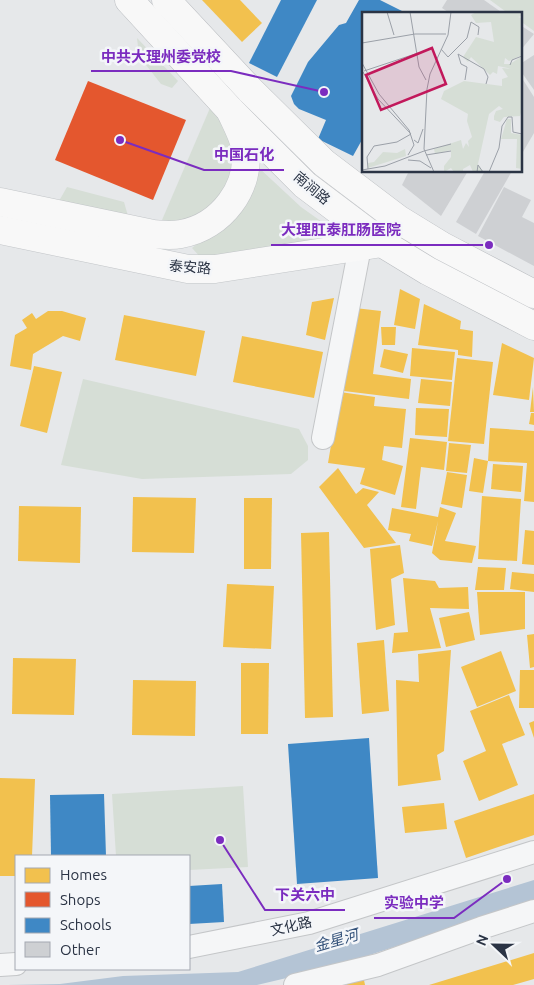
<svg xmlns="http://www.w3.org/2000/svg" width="534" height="985" font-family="Ubuntu,'Noto Sans SC',sans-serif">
<rect width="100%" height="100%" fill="#e6e8ea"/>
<g fill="#d6ded6">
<polygon points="490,0 534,0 534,31 520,21 520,14 509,14"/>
<polygon points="137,38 178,81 172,88 161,84 139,56"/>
<polygon points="210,108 222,124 232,145 234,163 228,187 214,208 179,223 162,220"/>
<polygon points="258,167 301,207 346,239 202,259 192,248 219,226"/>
<polygon points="67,187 124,202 128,216 59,201"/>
<polygon points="83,379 299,429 308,446 308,460 291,474 142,479 61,465"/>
<polygon points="243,786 248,867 189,870 189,856 116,856 112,794"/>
</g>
<polygon fill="#b4c4d5" points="534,880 534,901 333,967 257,985 7,985 60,984 123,976 238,972"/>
<g fill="#f2c14e">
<polygon points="202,0 240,0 262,23 242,42"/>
<polygon points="400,289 420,299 415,329 394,325"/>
<polygon points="334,298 325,340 306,335 312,302"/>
<polygon points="424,304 461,321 460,329 473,331 472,357 458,355 458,350 418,345"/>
<polygon points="355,308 381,311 373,374 411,379 409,399 344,391"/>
<polygon points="48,311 62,311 86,318 80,341 63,336 33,354 31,370 10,366 15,335 27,328 22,320 32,313 36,319"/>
<polygon points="124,315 205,331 196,376 115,360"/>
<polygon points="381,327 396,327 395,345 382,345"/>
<polygon points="242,336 323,352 314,398 233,382"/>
<polygon points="502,343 534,358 529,400 493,395"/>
<polygon points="412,348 455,352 452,380 410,376"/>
<polygon points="384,349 408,354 403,373 380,367"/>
<polygon points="457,358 493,362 484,444 448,441"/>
<polygon points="34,366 62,372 47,433 20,426"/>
<polygon points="421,379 452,382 450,406 418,403"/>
<polygon points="533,387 534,412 530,412"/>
<polygon points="340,392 375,397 374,406 406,409 402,448 384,446 382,460 403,466 395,495 360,484 365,468 328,463"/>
<polygon points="416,408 449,409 447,437 415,435"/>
<polygon points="531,413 534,413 534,425 529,424"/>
<polygon points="490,428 534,431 534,502 524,501 527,463 488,461"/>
<polygon points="410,438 447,442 444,470 421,467 416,509 401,507"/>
<polygon points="449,443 471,445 467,473 446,471"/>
<polygon points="474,458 488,461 483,493 469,491"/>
<polygon points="493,464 523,466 521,492 491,489"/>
<polygon points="338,468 356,494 363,488 379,492 367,505 396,543 364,548 319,487"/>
<polygon points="447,472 467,475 462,508 441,504"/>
<polygon points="482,496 521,499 517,561 478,559"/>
<polygon points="133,497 196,498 194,553 132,552"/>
<polygon points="244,498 272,498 271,569 244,569"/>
<polygon points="19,506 81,507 80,563 18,561"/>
<polygon points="440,507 456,513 445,541 476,546 472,563 440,560 432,553 438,521 432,546 409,541 411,534 388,530 392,508 438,517"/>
<polygon points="525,530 534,531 534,565 522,564"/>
<polygon points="329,532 333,717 305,718 301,533"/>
<polygon points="400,545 404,573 391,579 395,625 376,630 370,549"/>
<polygon points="478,567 506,568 504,590 475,590"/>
<polygon points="512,572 534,574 534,592 510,589"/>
<polygon points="403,578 435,581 439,588 468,587 469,609 430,608 441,648 392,653 394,633 408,632"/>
<polygon points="227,584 274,586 271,649 223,647"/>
<polygon points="477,592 525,592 525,629 480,635"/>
<polygon points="469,612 475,640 446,647 439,618"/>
<polygon points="534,634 534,667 530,668 527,635"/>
<polygon points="384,640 389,711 362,714 357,643"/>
<polygon points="451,650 444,751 437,755 441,780 398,786 396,680 419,682 418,654"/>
<polygon points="501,651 516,691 477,707 461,667"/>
<polygon points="13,658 76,659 74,715 12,714"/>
<polygon points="241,663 269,663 268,734 241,734"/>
<polygon points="520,670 534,670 534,708 519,708"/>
<polygon points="133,680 196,681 195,736 132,735"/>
<polygon points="509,695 525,735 502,744 518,785 479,801 463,761 486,751 470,711"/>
<polygon points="534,721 534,738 529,723"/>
<polygon points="0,778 35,779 32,856 16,856 16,876 0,876"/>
<polygon points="534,794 534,835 466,858 454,821"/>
<polygon points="444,803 447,829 405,833 402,807"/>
<polygon points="534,953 534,979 513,985 429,985"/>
<polygon points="364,980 365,985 347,985 347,984"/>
</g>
<polygon fill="#e4572e" points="88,81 186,120 153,200 55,160"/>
<g fill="#3f88c5">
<polygon points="281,0 317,0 277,77 249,63"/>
<polygon points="359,0 380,0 408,14 363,14 363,138 353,156 318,139 326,120 299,109 294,104 291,96 308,62 339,25 346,23"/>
<polygon points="369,738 378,878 297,884 288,744"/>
<polygon points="104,794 106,856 51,856 50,795"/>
<polygon points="222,884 224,922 189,924 189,886"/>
</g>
<g fill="#ced0d3">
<polygon points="447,0 484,0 504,14 451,14 442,8"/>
<polygon points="520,25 534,34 520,51"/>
<polygon points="534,55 534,90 520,70 520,64"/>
<polygon points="520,75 534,97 534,133 520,157"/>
<polygon points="409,171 468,171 441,216 402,185"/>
<polygon points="485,171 512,171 476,234 456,222"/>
<polygon points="504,187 531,200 522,217 534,223 534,266 478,236"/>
</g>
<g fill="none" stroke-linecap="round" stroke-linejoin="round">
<g stroke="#c4c6c8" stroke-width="24">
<g id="minor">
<polyline points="323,438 360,247"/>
<polyline points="189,947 309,923 534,852"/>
<polyline points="0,965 16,964"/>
<polyline points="295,985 378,965 481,928 534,911"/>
</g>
</g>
<g stroke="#c2c5c8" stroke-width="29">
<g id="major">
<path d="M0,202l153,32c10,1 18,2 28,0 40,-7 71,-47 64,-88 -3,-13 -10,-25 -15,-36"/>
<polyline points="0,230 188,269 215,269 382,243"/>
</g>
</g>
<g stroke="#b8bbbf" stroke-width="29">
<g id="highway">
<polyline points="129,0 230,110 305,185 382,243 428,271 534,326"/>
<polyline points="166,0 250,90 324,163 398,219 442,246 534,294"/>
</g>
</g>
<use href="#minor" stroke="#f5f6f7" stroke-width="22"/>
<use href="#major" stroke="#f8f8f8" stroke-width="28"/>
<use href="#highway" stroke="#f8f8f8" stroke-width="28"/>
</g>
<g text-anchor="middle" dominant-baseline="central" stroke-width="5" stroke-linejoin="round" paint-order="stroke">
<g font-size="14" fill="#2b3445" stroke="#f4f6f9">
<text transform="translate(312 188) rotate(40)">南涧路</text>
<text transform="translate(190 267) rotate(4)">泰安路</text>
<text transform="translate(291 926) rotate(-13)">文化路</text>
</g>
<g font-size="15" font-style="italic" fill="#34527a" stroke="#f4f6f9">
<text transform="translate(336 940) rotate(-16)">金星河</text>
</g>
</g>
<g transform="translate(362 12)">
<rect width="160" height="160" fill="#e6e8ea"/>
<path d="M114,0h46v4l-4,1 4,1v37l-13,6 -4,-3 -1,6h6l12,-8v53l-2,7 -16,1 -4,5 -6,-2v-4l2,-5 7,-2 -4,-3 -10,8 -11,50 5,8h-10l-3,-7 -7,4v3h-9l-3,-4 -7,4v-6l7,-9v-7l-16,4 -1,-5 27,-9 2,9 3,-6 3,4 -1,-6 4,-4 -5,-16 1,-7 -27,-15 3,-8 20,-10 38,5v-7l6,-2 -6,-9 10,1 -14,-3 -1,8 -4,-2 -3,3 -19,-18 -3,5 -5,-5 13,-20 18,5 -3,-20 -15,1 -5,-8zM145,107h4v14l11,2v34l-6,-1 1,-29h-16zM43,137l1,7 -38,12v-5l6,-1 9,-10 14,1z" fill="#d6ded6"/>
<path fill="none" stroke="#9ba0a8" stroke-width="1" d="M25,0l7,23M48,0l9,55 7,13M0,31l53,-9h31M79,37l7,8 19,-19 4,-16 8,5 -1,8M0,51l17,31 30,36 5,15 -6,10M148,53l2,-5 10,-4M2,59l54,-18M1,60l15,27 33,35M103,68l2,-13 -6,-3 -3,-10 26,15 4,8 -2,7M52,128l4,3 5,-14M62,139l27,-7M64,143l25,-4M46,148l12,1 11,7M6,157l-1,-12 7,-11 23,-4 14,-8M0,158l23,-4 39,-15M72,160l-10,-23 3,-60 3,-15 18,-39 3,-23M115,160l1,-7 5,7M127,160l10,-24 3,-22 6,-9h4l1,15 9,2"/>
<path fill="#c2185b" fill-opacity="0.15" stroke="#c2185b" stroke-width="2.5" d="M70,36l14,36 -65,26 -15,-35z"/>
<rect width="160" height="160" fill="none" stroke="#2b3445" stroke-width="2.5"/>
</g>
<path fill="none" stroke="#7b2cbf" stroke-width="2" d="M324 92L231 71H91M120 140L204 170H284M489 245L411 245H271M220 840L265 910H345M507 879L454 918H374"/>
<g fill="#7b2cbf" stroke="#f4f6f9" stroke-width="2">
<circle cx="324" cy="92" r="5"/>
<circle cx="120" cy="140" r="5"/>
<circle cx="489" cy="245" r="5"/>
<circle cx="220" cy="840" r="5"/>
<circle cx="507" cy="879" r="5"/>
</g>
<g font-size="15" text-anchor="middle" font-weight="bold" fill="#7b2cbf" stroke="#f4f6f9" stroke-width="5" stroke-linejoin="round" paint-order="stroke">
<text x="161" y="62">中共大理州委党校</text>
<text x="244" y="160">中国石化</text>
<text x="341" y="235">大理肛泰肛肠医院</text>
<text x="305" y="900">下关六中</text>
<text x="414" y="908">实验中学</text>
</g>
<rect x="15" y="855" width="175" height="115" fill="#f4f6f9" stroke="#a4a8b1"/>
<rect x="25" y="868" width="25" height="15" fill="#f2c14e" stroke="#a4a8b1"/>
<text x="60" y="880" font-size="15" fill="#2b3445">Homes</text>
<rect x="25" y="892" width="25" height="15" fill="#e4572e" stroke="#a4a8b1"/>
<text x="60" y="905" font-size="15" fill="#2b3445">Shops</text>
<rect x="25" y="918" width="25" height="15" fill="#3f88c5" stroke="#a4a8b1"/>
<text x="60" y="930" font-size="15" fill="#2b3445">Schools</text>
<rect x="25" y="942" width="25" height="15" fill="#ced0d3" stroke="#a4a8b1"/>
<text x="60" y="955" font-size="15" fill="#2b3445">Other</text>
<g transform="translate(494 945) rotate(292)" stroke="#f4f6f9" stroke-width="4" paint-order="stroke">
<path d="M0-4L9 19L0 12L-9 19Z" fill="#2b3445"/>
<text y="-8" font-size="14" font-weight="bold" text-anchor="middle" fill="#2b3445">N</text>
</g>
</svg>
